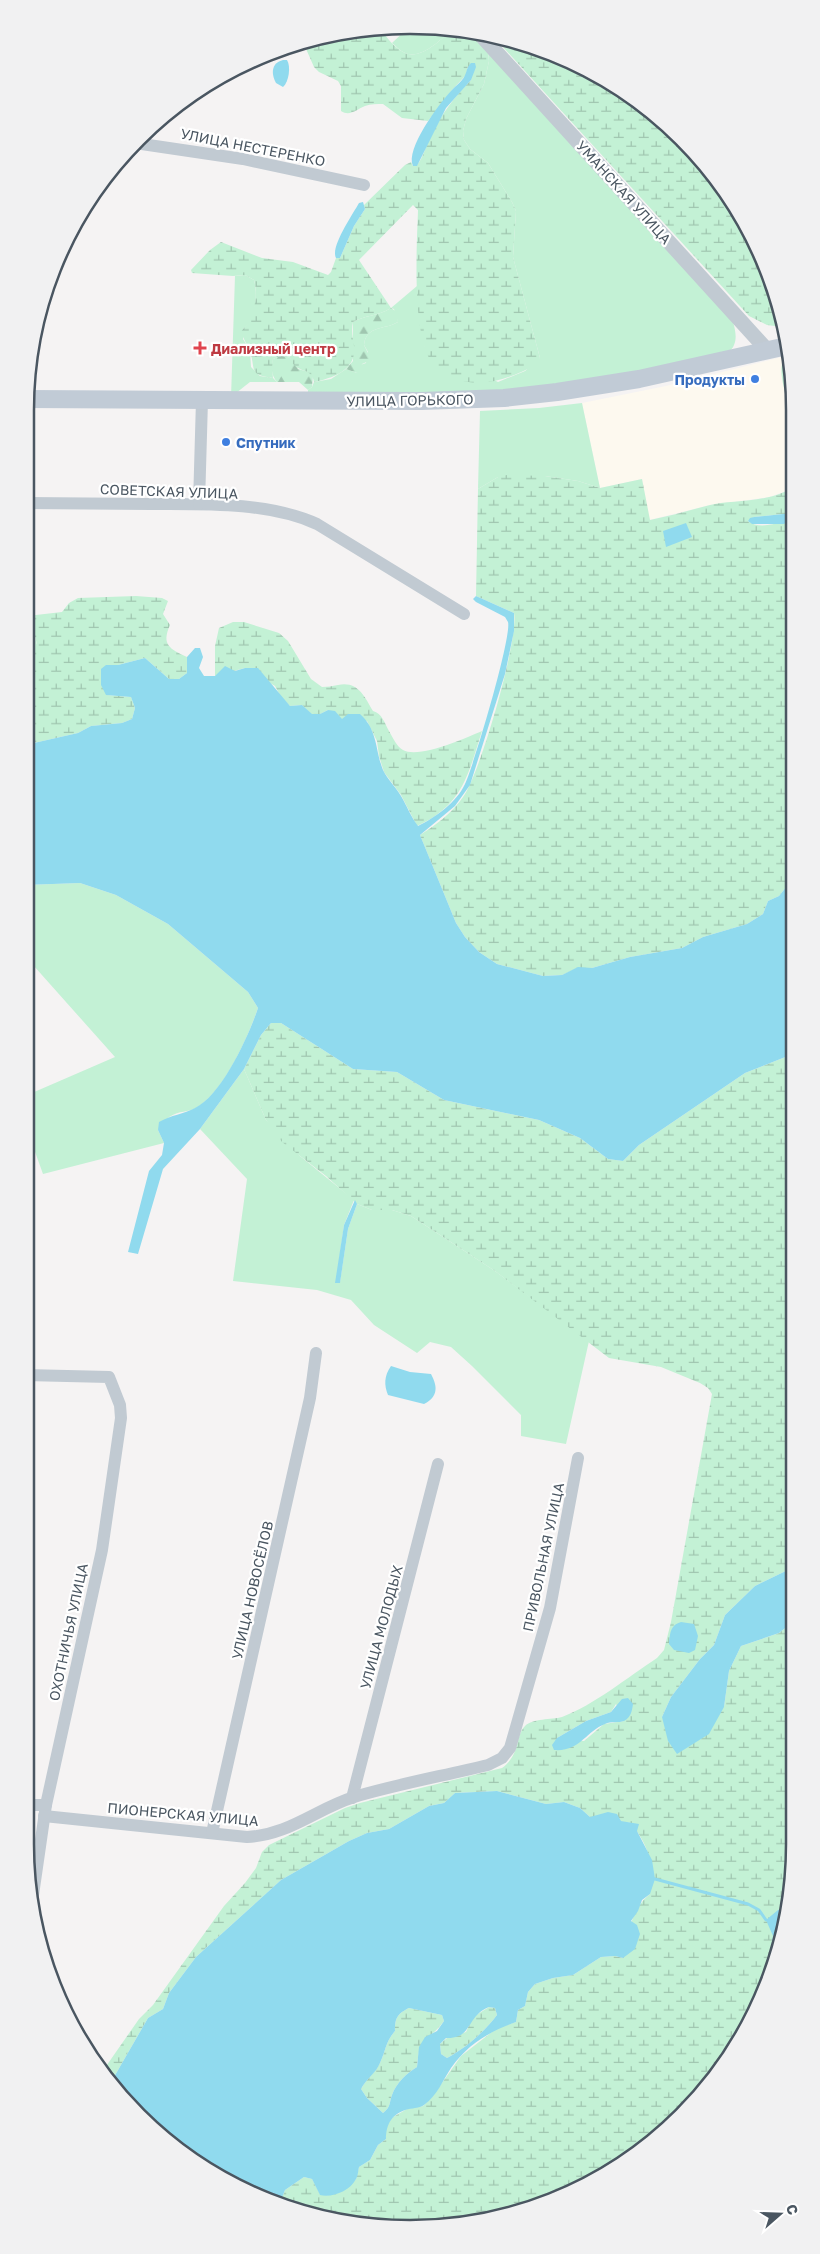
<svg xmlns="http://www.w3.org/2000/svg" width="820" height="2254" font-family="'Golos Text',sans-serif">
<defs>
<pattern id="forest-firs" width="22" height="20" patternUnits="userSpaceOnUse" patternTransform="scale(1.25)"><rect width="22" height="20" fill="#c3f1d5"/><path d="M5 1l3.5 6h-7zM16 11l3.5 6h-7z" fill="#a0c6b0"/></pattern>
<pattern id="wetland-marsh" width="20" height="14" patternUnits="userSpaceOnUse" patternTransform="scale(1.25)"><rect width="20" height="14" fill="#c3f1d5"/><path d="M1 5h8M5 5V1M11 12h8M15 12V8" fill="none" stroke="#a0c6b0"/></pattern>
</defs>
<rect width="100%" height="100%" fill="#f5f3f3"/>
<polygon fill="#fdf9ef" points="786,356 782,361 784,385 792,416 790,459 792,461 792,486 789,490 769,497 710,505 649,520 642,479 600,488 582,403 666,386"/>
<g fill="#c3f1d5">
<path d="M435,26l17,3c-10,10 -31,31 -47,24 -5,-2 -9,-7 -13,-10l17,-16z"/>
<path d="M488,52l245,270c3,10 5,21 -3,29l-91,22 -86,12 -60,6 -66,3 -119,-1v-3l4,-3 2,-5 17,-3 15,-10 11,4 3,-8 6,-2 2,-11 -4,-7c2,-20 21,-15 34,-23l-4,-13 -3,-1 26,-22 8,61 73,35 27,-11 15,-13 -27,-101 3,-46 -4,-9 -24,-39 -18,-14 -6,-9 -1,-9 3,-12 18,-35 5,-23z"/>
<path d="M245,275l9,5c4,14 2,41 -11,49v10l7,11 1,17 9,9 13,2 4,4h-27l-19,15 4,-121z"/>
<polygon points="582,403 600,488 578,481 545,476 498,477 478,489 480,411 539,408"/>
<polygon points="25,613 30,620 37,645 25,657"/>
<path d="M80,883l36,12 52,29 80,68 10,16c-10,29 -34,84 -62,100 -7,4 -18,3 -25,8 -5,2 -9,10 -13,14l6,13 -121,31 -18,-50v-28l90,-39 -90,-101v-71z"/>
<polygon points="244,1069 266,1120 300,1156 354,1200 344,1225 336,1283 340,1282 348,1229 357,1204 372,1210 392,1210 411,1216 495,1271 589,1341 566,1444 521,1436 521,1415 472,1366 451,1347 430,1342 417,1353 374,1325 351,1300 317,1290 233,1281 247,1179 200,1129"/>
</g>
<g fill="url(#forest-firs)">
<path d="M391,308l6,4 1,10c-13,8 -32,3 -34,23l6,12 -1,4 -7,3 -2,8 -3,1 -11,-4 7,-8v-39c12,-7 23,-5 38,-14z"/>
<path d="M282,355l8,3 8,11 11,3 4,4 -1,11 -4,3 -9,-8h-22c-6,-7 -6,-15 -4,-23z"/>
<path d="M790,355l2,4v57c-3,-14 -21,-56 -2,-61z"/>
</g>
<g fill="url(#wetland-marsh)" fill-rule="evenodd">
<path d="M360,28h19c7,8 15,20 26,25 16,7 37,-14 47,-24l16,2 20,21 1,9 -5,23 -18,35 -3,12 1,9 6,9 18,14 24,39 4,9 -3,46 27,101 -2,6c-26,13 -50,24 -80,16 -9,-3 -19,-8 -25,-16 -22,-27 -16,-119 -15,-154l-5,-5 -54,55 32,48c-15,9 -26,7 -38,14 -2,9 0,16 1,24 3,24 -21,32 -40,36 -2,-16 -18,-7 -24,-24l-8,-3 -9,4 -1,8 1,11c-25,-3 -17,-8 -23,-27 -2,-6 -7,-12 -9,-19 2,-4 5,-5 7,-9 7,-12 10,-30 6,-43l-9,-5 -12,1 -41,-3 -1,-3 19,-20 11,-8 41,16 31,4 35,13 3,-3 5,-14h4l14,-32 11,-17 -1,-4 41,-40 6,-3 2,4 4,-1c6,-7 9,-19 13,-28 11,-22 24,-40 41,-57l-3,-14 -2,9 -14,15 -24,31 -26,-3 -19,-14c-6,0 -12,0 -18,2 -8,3 -15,11 -24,5v-25l-3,-5 -19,-9 -5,-5 -11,-25z"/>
<polygon points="492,35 510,38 624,90 700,156 755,240 782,327 767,325 749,316"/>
<path d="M507,475l38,1 33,5 22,7 42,-9 8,41c20,-4 40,-10 60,-15 20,-5 69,-3 82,-19l1,399 -6,1 -8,10 -11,5 -5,13 -16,10 -44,13 -21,11 -52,9 -38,11h-14l-16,7 -19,1 -46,-12 -18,-12 -14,-15 -9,-14 -36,-88c16,-10 33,-23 43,-38 17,-23 56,-158 51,-184l-38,-17 2,-107 20,-12zM783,514h5l1,6c-12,3 -30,10 -41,1l6,-4z"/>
<path d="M136,596l26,2 6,3 -5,13 7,11c-9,20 0,24 17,32v16l-8,6h-10l-24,-21 -27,7h-12l1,30 24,2 4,11 -3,11 -10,4 -31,3 -13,7 -53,12v-88l12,-13 -7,-24 -3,-4 35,-4 7,-9 9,-5z"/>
<path d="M233,622h11l35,11 9,8 23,38 11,8c6,0 10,-1 16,-2 20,-4 26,11 35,26 9,2 12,13 16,20 4,7 8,16 14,19 16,9 63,-12 79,-19 -14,44 -19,74 -65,95l-16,-31 -17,-23 -5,-16 -2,-15 -10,-20 -25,-1 -14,-10 -8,4h-9l-9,-9 -12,1 -9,-9 -6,-11 -30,-18 -30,8v-30l4,-18z"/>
<path d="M271,1023h10l72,46 44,3 47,28 95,20 41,18 28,21 15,2 16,-16 106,-72 48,-19 1,513 -39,19 -30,29 -11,30 -14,14 -29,38 -9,20 62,-10 5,-36 12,-25 38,-13 15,-12 1,223 -8,61 -9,5 -16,87 -7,18 -39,63 -92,86 -66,36 -73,22 -126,4 -80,-21 6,-15 19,-13 8,2 8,15c15,5 25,-6 36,-15l3,-12 11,-7 8,-15 8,-6v-13l7,-9 14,-8 16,-3 9,-9 29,-41 36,-28 19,-6 2,-12 7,-4 3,-14 7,-8 18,-6 20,-3 28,-18 14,-1 8,2c5,-23 8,-49 27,-64 1,-33 2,-43 -19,-71l-41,-6 -10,-9 -16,-6 -18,2 -49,-13 -22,1 -20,1 -11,10 -15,3 -40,23 -22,4 -18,8 -68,39 -85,77 -27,36 -6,16 -15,9 -38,66 -8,-12 37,-53 14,-14 71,-99 21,-23 11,-15 6,-16 7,-7 76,-37 15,-5 142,-35c19,-14 13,-32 23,-42 8,-8 26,-6 37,-9 32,-12 66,-40 95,-59l7,-8 7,-28 41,-228 -4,-6 -8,-5 -39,-16 -52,-9 -114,-87 -84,-55 -19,-6h-20l-15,-6 -31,-28 -44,-34 -16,-22 -22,-51 17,-34zM616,1704l8,17 -20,3 -20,17 -27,-3 29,-17 25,-9z"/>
<path d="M489,2007l6,1 2,7c-13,17 -31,33 -50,43l-6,-4 -1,-10 7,-6 19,-6 7,-15z"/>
<path d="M409,2008l33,7 2,6c-17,23 -24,11 -27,46 -10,6 -21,16 -25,28 -3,8 -1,12 -9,18l-16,-15 -6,-9c5,-10 14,-16 19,-26 6,-13 5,-20 15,-32 0,-13 2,-17 14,-23z"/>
</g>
<g fill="#90daee" fill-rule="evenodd">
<path d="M283,60h4c4,6 2,22 -4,27l-7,-4c-5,-9 -5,-20 7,-23z"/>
<path d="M471,63h4l1,4 -5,13 -25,28 -29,58h-4c-8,-17 26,-62 38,-75 3,-4 8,-7 11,-11 5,-5 4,-13 9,-17z"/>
<path d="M363,202l2,7 -11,17 -14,32h-4c-6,-11 17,-44 23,-55z"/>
<polygon points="783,514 789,514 789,520 784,524 752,524 748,521 750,518 754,517"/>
<polygon points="686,523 692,537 666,547 663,531"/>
<path d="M476,596l38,17v18l-9,43 -35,111 -15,21 -35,29 36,88 9,14 14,15 18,12 46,12 19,-1 16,-8 14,1 38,-11 52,-9 21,-11 44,-13 16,-10 5,-13 11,-5 8,-10 6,-1v169l-48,19 -106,72 -16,16 -15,-2 -28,-21 -41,-18 -95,-20 -47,-28 -44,-3 -72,-46h-10l-10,12 -17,34 -44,60 -37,40 -25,85 -10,-2 21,-81 13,-16 2,-12 -6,-13 1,-8c12,-7 25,-8 36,-14 27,-13 54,-73 63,-100l-10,-16 -80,-68 -52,-29 -36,-12 -55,2v-140l53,-12 13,-7 31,-3 10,-4 3,-11 -4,-11 -25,-2 -5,-10v-16l5,-4h12l27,-7 24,21h10l8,-6v-16l8,-9h5l3,9 -4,11 5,8h11l10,-10 10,5 10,-3h13l32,38 12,-1 10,9h8l8,-4 7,1 7,8 6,-5h12c18,16 15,36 23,56 4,9 13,17 18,26 6,10 10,21 17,30 18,-9 38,-23 47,-42 9,-19 47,-147 43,-162l-3,-5 -29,-15 -3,-3z"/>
<polygon points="355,1200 357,1204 348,1229 340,1283 335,1283 344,1225"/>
<path d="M391,1366l19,6 21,2c7,13 7,23 -7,30l-36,-9c-4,-10 -4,-19 3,-29z"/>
<polygon points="794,1567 794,1621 779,1633 741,1646 729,1671 724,1707 709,1734 677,1754 668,1741 662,1717 671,1697 700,1659 714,1645 725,1615 755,1586"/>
<path d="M681,1622l13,2 4,12 -3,14 -6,3 -15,-3 -5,-6c1,-10 1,-19 12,-22z"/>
<path d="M628,1698l5,6c-1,7 -2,13 -9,17 -5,2 -13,0 -19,3 -19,7 -25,28 -51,26l-2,-5 5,-7 29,-17 25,-9 11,-13z"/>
<path d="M497,1791l49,13 18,-2 16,6 10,9 18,-5 9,2 4,7 18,3 -2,7 15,29 3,19 -5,15 -8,6 -4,11 -7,10 6,4 3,9 -5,15 -12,9 -8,-2 -14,1 -28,18 -20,3 -18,6 -7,8 -3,14 -7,4 -2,12c-27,10 -47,21 -65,46 -8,12 -14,28 -27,37 -4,3 -10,3 -15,4 -17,4 -23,15 -23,30l-8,6 -8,15 -11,7c-1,4 -1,9 -3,12 -6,12 -24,19 -36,16l-8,-16 -8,-2 -19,13 -6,15 -61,-27 -98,-80 -10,-14 38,-66 15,-9 6,-16 27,-36 85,-77 68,-39 18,-8 22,-4 40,-23 15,-3 11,-10zM489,2007l6,1 2,7c-13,17 -31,33 -50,43l-6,-4 -1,-10 6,-6c27,1 20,-22 43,-31zM409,2008l33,7 2,6 -7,10 -12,6 -6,10 -2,20c-10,6 -21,16 -25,28 -3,8 -1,12 -9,18l-16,-15 -6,-9c5,-10 15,-16 19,-26 6,-13 5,-20 15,-32 0,-13 2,-17 14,-23z"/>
<polygon points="787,1905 782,1944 762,1997 773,1936 766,1920 778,1910"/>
</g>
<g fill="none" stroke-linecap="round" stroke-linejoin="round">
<polyline stroke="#90daee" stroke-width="3" points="655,1879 748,1904 759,1910 766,1920"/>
<g stroke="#c1cad2" stroke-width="12">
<polyline points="135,143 243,159 364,185"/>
<path d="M25,503c42,0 84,1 126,1 53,0 118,-2 166,20l147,90"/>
<polyline points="199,504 202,400"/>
<polyline points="25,1375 109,1377 120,1405 121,1418 102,1550 46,1805 33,1895"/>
<polyline points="352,1798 438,1464"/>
<polyline points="25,1805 46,1805"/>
<path d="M44,1816l203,21c42,-2 69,-28 107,-40 44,-13 89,-21 134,-32l14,-7 8,-10 40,-140 28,-150"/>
<polyline points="212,1833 310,1398 316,1353"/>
</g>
<polyline stroke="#c1cad2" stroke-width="15" points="479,33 768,351"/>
<polyline stroke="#c1cbd6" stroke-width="18" points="26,399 421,401 504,398 557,392 639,379 787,346"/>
</g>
<path fill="#e0444e" stroke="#fff" stroke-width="2" d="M197.5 340.5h5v5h5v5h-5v5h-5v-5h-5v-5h5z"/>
<g fill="#3f7fe0" stroke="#fff" stroke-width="2">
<circle cx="755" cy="379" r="5"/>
<circle cx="226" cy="442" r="5"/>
</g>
<g text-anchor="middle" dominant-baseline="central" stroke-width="4.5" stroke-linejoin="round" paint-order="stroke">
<g font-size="14" fill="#4a5661" stroke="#fff">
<text transform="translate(253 147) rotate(11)">УЛИЦА НЕСТЕРЕНКО</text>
<text transform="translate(624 192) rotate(48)">УМАНСКАЯ УЛИЦА</text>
<text transform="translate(410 400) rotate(-1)">УЛИЦА ГОРЬКОГО</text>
<text transform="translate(169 491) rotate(2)">СОВЕТСКАЯ УЛИЦА</text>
<text transform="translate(543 1557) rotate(-78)">ПРИВОЛЬНАЯ УЛИЦА</text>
<text transform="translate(252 1590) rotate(-77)">УЛИЦА НОВОСЁЛОВ</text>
<text transform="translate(381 1627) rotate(-75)">УЛИЦА МОЛОДЫХ</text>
<text transform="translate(68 1632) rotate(-78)">ОХОТНИЧЬЯ УЛИЦА</text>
<text transform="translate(183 1814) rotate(5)">ПИОНЕРСКАЯ УЛИЦА</text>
</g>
<g font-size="14" font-weight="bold" fill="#be3a42" stroke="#fff" text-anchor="start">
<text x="211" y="348">Диализный центр</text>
</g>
<g font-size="14" font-weight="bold" fill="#366cbe" stroke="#fff" text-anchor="end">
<text x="745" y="379">Продукты</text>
<text x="236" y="442" text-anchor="start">Спутник</text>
</g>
</g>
<path d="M0 0H820V2254H0ZM410 34H410A376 376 0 0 1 786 410V1844A376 376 0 0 1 410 2220H410A376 376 0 0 1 34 1844V410A376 376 0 0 1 410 34Z" fill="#f1f1f2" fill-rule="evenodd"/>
<path fill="none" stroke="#4a5661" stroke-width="2.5" d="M410 34H410A376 376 0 0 1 786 410V1844A376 376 0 0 1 410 2220H410A376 376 0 0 1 34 1844V410A376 376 0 0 1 410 34Z"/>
<g transform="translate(780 2214) rotate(70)" stroke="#ffffff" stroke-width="4" paint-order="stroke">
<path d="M0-4L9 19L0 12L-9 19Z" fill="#4a5661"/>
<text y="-8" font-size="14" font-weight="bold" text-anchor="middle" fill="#4a5661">С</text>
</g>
</svg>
